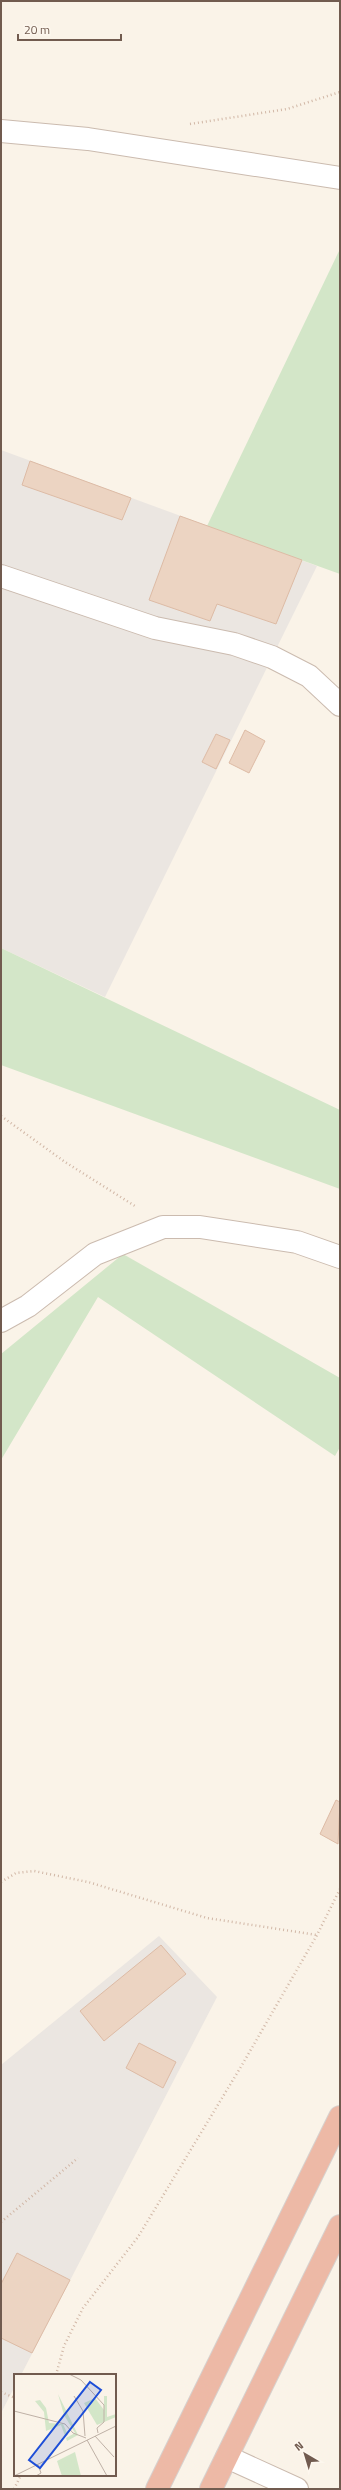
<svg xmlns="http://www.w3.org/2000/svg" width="341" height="2490" font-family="'Titillium Web',sans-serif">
<rect width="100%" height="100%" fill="#faf3e8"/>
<g fill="#ebe6e1">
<polygon points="1,450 317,566 105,997 1,948"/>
<polygon points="159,1936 217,1997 21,2375 15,2375 15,2386 1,2413 1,2065"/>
</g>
<g fill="#d3e6c8">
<polygon points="340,249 340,574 207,526"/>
<polygon points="1,948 340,1110 340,1189 1,1065"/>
<polygon points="123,1254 340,1378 340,1447 335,1456 98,1297 1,1460 1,1354"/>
</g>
<g fill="#ecd4c2" stroke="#ddbba5">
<polygon points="30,461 131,498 122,520 22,485"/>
<polygon points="180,516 302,560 276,624 217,604 210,621 149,600"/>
<polygon points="245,730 265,741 249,773 229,763"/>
<polygon points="216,734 230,740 216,769 202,762"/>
<polygon points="336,1800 340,1802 338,1844 320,1834"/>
<polygon points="161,1945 186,1974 104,2041 80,2011"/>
<polygon points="139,2043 176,2062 163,2088 126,2068"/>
<polygon points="17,2253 70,2280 32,2353 1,2338 1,2284"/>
</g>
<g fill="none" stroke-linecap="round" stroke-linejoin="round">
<g stroke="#cbbbaf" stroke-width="24">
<g id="minor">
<polyline points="1,131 88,139 340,178"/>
<polyline points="1,576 155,628 234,644 272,657 309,676 340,705"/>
<polyline points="1,1321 28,1306 95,1254 163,1227 200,1227 297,1242 340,1257"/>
<polyline points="227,2457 297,2489"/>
</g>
</g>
<g stroke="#d7d1ce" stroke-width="24">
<g id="highway">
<polyline points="157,2489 340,2117"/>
<polyline points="211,2489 340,2226"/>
</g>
</g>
<g stroke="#d1b7a6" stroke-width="2.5" stroke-dasharray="1 3" stroke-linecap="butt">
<polyline points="190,124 287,109 340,92"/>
<polyline points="1,1116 65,1162 135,1206"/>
<polyline points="1,1882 16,1873 34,1871 88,1882 207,1918 317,1935"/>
<polyline points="1,2222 78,2158"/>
<polyline points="56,2375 64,2346 83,2308 138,2237 242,2065 317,1935 340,1889"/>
<polyline points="1,2392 15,2398"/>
<polyline points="14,2489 21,2475"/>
</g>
<use href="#minor" stroke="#fff" stroke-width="22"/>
<use href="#highway" stroke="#edb9a6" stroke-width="22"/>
</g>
<g transform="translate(14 2374)">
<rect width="102" height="102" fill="#faf3e8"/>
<path d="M44,20l20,41 -11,6 -1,-3 9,-5 -11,-18zM90,22h3v21l9,-3v3l-19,8 -13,-22 11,-5 9,12zM26,26l6,8 3,15 14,1 5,11 -3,1 -4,-11 -15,6 -2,-19 -9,-11zM61,78l6,24h-19l-5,-15z" fill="#d3e6c8"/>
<path fill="none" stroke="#bfb1a6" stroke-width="1" d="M55,0l12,6 23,25v17l-7,6 1,5M60,22l9,15 2,25M0,37l51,13 8,9 13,5M81,62l19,21M73,66l20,36M0,102l102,-50M22,102l5,-3 -3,-8"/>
<path fill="#1d4ed8" fill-opacity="0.15" stroke="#1d4ed8" stroke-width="2" d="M76,8l11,8 -61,78 -11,-8z"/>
<rect width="102" height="102" fill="none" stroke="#715b4f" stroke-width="2"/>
</g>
<rect width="341" height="2490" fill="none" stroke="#715b4f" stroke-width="4"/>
<g transform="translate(305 2454) rotate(322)" stroke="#fdf7ee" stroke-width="3" paint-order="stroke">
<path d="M0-3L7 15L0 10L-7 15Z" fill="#715b4f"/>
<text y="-6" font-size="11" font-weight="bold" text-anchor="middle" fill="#715b4f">N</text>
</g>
<path d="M18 34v6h103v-6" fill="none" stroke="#715b4f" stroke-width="2"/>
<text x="24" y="34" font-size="12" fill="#715b4f" stroke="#fdf7ee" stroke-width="3" paint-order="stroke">20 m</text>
</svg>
